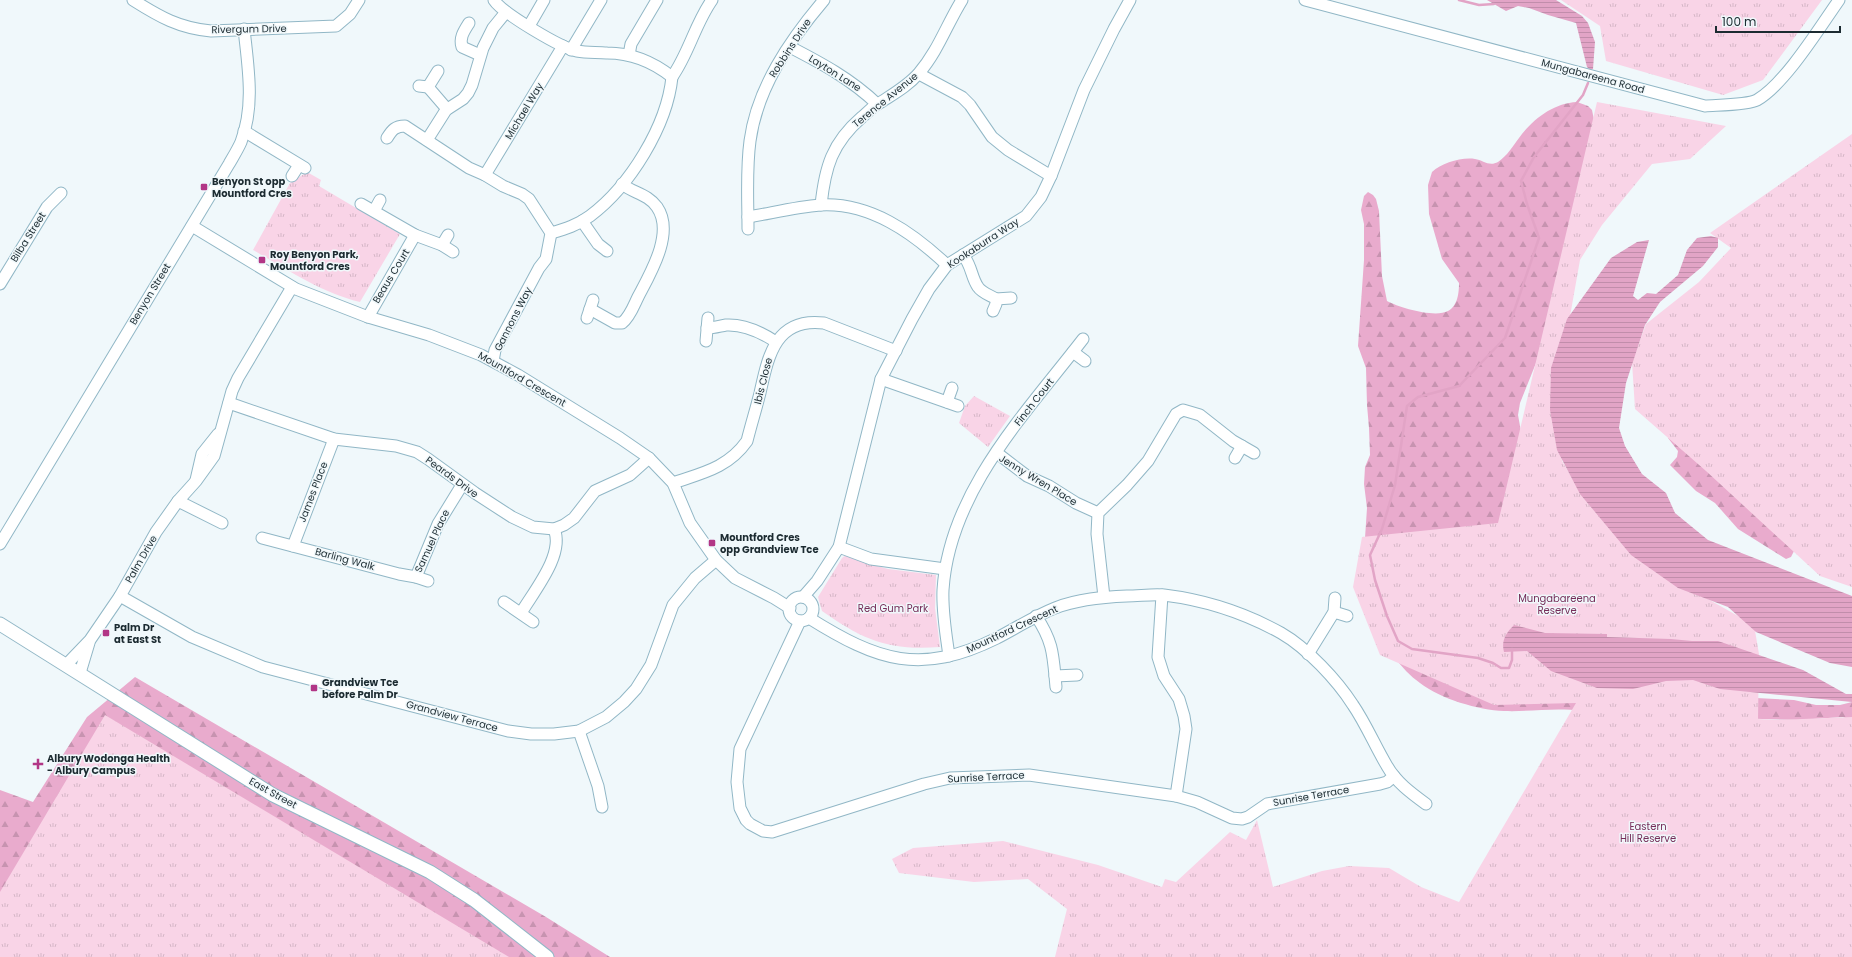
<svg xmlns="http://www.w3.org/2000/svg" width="1852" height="957" font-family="Poppins,sans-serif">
<defs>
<pattern id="forest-firs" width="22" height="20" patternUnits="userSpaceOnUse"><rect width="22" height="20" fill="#e9abcd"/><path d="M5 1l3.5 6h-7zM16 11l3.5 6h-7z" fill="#c793b0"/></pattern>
<pattern id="park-tufts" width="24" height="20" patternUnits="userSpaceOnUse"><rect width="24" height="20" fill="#f9d4e7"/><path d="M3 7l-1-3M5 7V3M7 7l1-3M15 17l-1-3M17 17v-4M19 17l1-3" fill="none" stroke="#d5b6c7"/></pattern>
<pattern id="water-rules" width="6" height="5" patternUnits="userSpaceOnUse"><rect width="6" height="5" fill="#e2a4c6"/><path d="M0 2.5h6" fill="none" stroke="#c18dab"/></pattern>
</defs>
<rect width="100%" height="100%" fill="#f0f8fb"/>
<g fill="url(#forest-firs)">
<path d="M1577,102l11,4 4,4 2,10 -52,228 -22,55 -2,12 4,22 234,261 38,2 22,5h24l12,-3v19l-9,-4 -45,3 -36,-1 -179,-8c-29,-4 -51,1 -79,0 -26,-1 -63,-12 -84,-28 -10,-7 -18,-16 -26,-26l-29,-119 2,-30 -3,-24 1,-17 5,-12 -1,-27 -2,-23 -1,-37 -8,-22 6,-86v-36l-3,-14 3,-14 4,-4 5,3 3,4 3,12 3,65 5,25c13,7 48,17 61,10 10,-5 11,-19 11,-28l-17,-24 -13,-45 -1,-29 4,-13c10,-9 29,-15 43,-13 8,1 14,8 23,3 9,-6 15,-16 21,-24 13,-18 34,-35 58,-36z"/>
<polygon points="1667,427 1795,549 1791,557 1786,559 1738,529 1715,503 1696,491 1670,465 1677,457 1678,451 1668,438"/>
<polygon points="135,677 546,917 610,957 0,957 0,790 33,802 87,717"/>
</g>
<g fill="url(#park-tufts)">
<polygon points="1561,0 1822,0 1763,80 1723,95 1606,61 1600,26"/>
<polygon points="1597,102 1726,126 1690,159 1652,164 1602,225 1580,260 1555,401 1562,461 1582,494 1699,594 1754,625 1759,654 1758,719 1778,720 1852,717 1852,957 1055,957 1067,909 1028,879 974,882 899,873 892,859 913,848 1003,841 1098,865 1162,887 1165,879 1176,882 1230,832 1246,840 1257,820 1273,887 1322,871 1349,866 1389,868 1421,887 1459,902 1576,703 1494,705 1380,655 1353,587 1362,537 1498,523"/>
<polygon points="1852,134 1852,587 1820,576 1706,471 1635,409 1632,362 1646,324 1699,282 1731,248 1710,233"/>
<path d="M307,172l14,8 -2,6 81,48 -40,68c-40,-10 -72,-32 -107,-52l37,-67z"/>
<polygon points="974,396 1010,416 988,447 959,423 965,406"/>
<path d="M846,555l24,9 18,5 48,6 -1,33 5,39c-51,4 -77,-7 -118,-36l-4,-14 24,-39z"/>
<polygon points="105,715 509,957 0,957 0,892"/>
</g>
<g fill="url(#water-rules)">
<polygon points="1487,0 1556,0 1582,16 1588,23 1595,42 1593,69 1590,70 1587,67 1576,23 1548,15 1529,8 1518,6 1506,11"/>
<polygon points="1711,236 1718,238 1718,247 1703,266 1660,302 1645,325 1626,383 1619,428 1625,446 1642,474 1666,493 1675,513 1708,540 1852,596 1852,667 1830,663 1756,632 1728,607 1678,588 1631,555 1580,494 1557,450 1550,410 1551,368 1567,319 1611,258 1637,242 1649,240 1633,296 1638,300 1647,293 1656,294 1678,275 1687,250 1697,238"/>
<path d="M1514,625l31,8 62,1v3l64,2 21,2h26l85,29 43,24h6v8l-132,-13 -27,-9 -27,1 -33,8 -36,-1 -46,-17 -24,-20 -23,1c-3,-11 2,-19 10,-27z"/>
</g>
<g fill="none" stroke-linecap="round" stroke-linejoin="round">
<g stroke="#e2a4c6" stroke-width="2.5">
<polyline points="1459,0 1479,5 1494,4"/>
<polyline points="1512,649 1512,660 1509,668 1501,668 1493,663 1478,658 1412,649 1398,641 1387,616 1375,580 1370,555 1382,529 1395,485 1407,406 1418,397 1459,386 1505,338 1539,238 1527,204 1521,181 1534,157 1583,95 1588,83"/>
</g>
<g stroke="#91b7c6" stroke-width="13">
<g id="minor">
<path d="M133,0c27,17 46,28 78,31l125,-5 14,-12 9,-14"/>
<path d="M494,0c8,13 67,48 83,51 10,2 20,1 30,2 25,0 45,8 65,24"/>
<path d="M1305,0l400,106c12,-1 43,-1 52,-6 28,-16 63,-73 82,-100"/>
<path d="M469,23c-5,8 -10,15 -7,24l18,8"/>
<polyline points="529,26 544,0"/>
<path d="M790,47c31,16 61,32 87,57"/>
<polyline points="571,50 601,0"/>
<polyline points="629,55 631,44 657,0"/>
<polyline points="919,74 962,97 970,105 992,137 1008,150 1051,176"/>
<path d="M672,77c17,-24 23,-53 40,-77"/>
<polyline points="419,86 428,87 438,71"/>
<polyline points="428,87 447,109"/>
<polyline points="244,131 305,168"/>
<path d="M387,138c5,-8 8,-12 18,-12l64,42 16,7 18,11 19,8 7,5 22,34 -5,26 -7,9 -44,82 -2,11"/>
<polyline points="427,140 446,110 463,99 468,93 472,85 483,48 493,28 506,12"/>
<polyline points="485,175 563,46"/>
<polyline points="292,176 299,165"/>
<polyline points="361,204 415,235 442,245 453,252"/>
<path d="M821,205c4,-38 11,-62 41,-88 5,-4 10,-10 16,-13 15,-10 30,-18 41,-31 19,-22 28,-49 43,-73"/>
<polyline points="374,211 380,200"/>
<path d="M748,217c24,-4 48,-10 72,-12 50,-3 93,28 127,60"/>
<polyline points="582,221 598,244 607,251"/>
<polyline points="192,226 296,289 368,317 429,335 481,355 518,375 620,438 649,458 673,483 690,523 716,560 735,578 774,598 790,608"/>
<path d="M748,229c0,-30 -2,-59 2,-88 7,-53 40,-101 74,-141"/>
<path d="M551,233c14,-4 27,-8 39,-17 40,-30 77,-90 82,-139"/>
<polyline points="442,245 448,235"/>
<path d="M963,255c9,11 8,22 15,32 4,6 12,8 18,12v5l-3,7"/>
<polyline points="0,284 47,207 61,193"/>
<polyline points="996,299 1011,298"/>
<path d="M590,309l25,14h7c8,-6 12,-18 16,-26 12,-23 37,-64 19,-90 -9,-13 -24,-14 -35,-23"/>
<polyline points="368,317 415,235"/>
<polyline points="587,318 593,300"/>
<path d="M707,328c7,0 13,-2 19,-3 18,-1 35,7 50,17"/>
<polyline points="706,341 708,318"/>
<polyline points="1073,352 1085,361"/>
<polyline points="881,379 958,406"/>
<polyline points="947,402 952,388"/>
<polyline points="229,403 334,439 396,446 417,452 428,459 475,493 512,517 533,527 554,529 564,525 574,518 595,491 630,475 649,458"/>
<polyline points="997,453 1027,476 1049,486 1076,503 1098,513"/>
<polyline points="1235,458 1242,446"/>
<polyline points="196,480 202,454 218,434"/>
<path d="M673,483c29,-10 55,-15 74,-42 4,-16 9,-32 13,-48 8,-36 15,-76 64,-70l72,28"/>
<polyline points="178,501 222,523"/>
<polyline points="262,538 399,574 416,577 428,581"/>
<path d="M0,544l229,-380c4,-7 9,-15 12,-22 14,-37 7,-75 3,-113"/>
<polyline points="293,546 334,439"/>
<polyline points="839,547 871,559 945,569"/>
<polyline points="416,577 438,524 462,485"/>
<polyline points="1162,595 1158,657 1164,676 1179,699 1184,716 1186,729 1176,796"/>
<polyline points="120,596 192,637 263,667 508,731 531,734 554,734 579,731 606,717 624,702 636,689 651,665 673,605 695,578 716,560"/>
<circle cx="801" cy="609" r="12"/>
<polyline points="803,597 817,581 839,547 881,379 912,319 929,289 947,265 1026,216 1041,197 1051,176 1084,90 1114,29 1130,0"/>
<polyline points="1104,597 1097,534 1098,513 1127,485 1148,461 1176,414 1183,410 1200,415 1233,441 1254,453"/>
<polyline points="504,602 533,622"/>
<polyline points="1334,612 1347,616"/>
<path d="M521,613c13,-22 44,-59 33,-84"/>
<path d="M1036,616c18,27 17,40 20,71"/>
<path d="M809,618c69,43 111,58 188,20 19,-10 38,-22 58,-30 23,-9 48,-11 72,-12 12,0 25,-2 37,-1 41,5 81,18 117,38 26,15 56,47 72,72 13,19 22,41 34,61 9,16 24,27 39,38"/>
<polyline points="800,621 740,749 737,782 740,808 746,820 750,824 763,831 772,832 924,784 950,778 1029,775 1176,796 1197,802 1232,818 1242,819 1248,817 1267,804 1380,784 1387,782 1394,776"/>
<polyline points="1308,654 1334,612 1335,598"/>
<path d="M949,656c-3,-22 -7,-44 -6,-66 6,-98 83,-177 140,-251"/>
<polyline points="66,665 90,640 120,596 156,532 178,501 196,481 214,456 232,391 238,378 292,287"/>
<polyline points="80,673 89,643"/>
<polyline points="1055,676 1077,675"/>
<polyline points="579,731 598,786 602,807"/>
</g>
</g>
<g stroke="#91b7c6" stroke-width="15">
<polyline id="major" points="0,624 273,795 430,872 474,900 547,957"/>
</g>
<use href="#minor" stroke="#fff" stroke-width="11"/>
<use href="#major" stroke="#fff" stroke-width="13"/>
</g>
<g fill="#b23686" stroke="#f0f8fb" stroke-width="1.5">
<rect x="200" y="183" width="8" height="8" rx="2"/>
<rect x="258" y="256" width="8" height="8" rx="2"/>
<rect x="708" y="539" width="8" height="8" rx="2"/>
<rect x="102" y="629" width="8" height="8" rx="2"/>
<rect x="310" y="684" width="8" height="8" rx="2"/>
<path d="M36 758h4v4h4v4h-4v4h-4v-4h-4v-4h4z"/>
</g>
<g text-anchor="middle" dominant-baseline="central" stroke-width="3" stroke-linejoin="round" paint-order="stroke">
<g font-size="10" fill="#1c2b31" stroke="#f0f8fb">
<text transform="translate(249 29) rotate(-1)">Rivergum Drive</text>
<text transform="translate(790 48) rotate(-57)">Robbins Drive</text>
<text transform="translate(835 73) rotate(32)">Layton Lane</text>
<text transform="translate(1593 76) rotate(15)">Mungabareena Road</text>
<text transform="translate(885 100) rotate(-39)">Terence Avenue</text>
<text transform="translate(524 111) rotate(-59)">Michael Way</text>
<text transform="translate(28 237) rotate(-58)">Bilba Street</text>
<text transform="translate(983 243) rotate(-33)">Kookaburra Way</text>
<text transform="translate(391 276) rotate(-59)">Beaus Court</text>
<text transform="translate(150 294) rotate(-59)">Benyon Street</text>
<text transform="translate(513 319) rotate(-63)">Gannons Way</text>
<text transform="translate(522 379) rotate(30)">Mountford Crescent</text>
<text transform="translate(763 381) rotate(-76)">Ibis Close</text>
<text transform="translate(1034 402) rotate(-52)">Finch Court</text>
<text transform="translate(452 477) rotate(36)">Peards Drive</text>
<text transform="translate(1038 480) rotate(31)">Jenny Wren Place</text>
<text transform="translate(313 492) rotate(-69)">James Place</text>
<text transform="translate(432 541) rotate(-65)">Samuel Place</text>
<text transform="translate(141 559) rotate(-60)">Palm Drive</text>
<text transform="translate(345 559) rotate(15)">Barling Walk</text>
<text transform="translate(1012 629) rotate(-25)">Mountford Crescent</text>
<text transform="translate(452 716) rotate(15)">Grandview Terrace</text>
<text transform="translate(986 777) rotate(-3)">Sunrise Terrace</text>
<text transform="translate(273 793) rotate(29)">East Street</text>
<text transform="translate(1311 796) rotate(-10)">Sunrise Terrace</text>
</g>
<g font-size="10" font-weight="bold" fill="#1c2b31" stroke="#f0f8fb" text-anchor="start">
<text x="212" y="181">Benyon St opp<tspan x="212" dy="12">Mountford Cres</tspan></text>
<text x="270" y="254">Roy Benyon Park,<tspan x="270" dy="12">Mountford Cres</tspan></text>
<text x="720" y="537">Mountford Cres<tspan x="720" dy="12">opp Grandview Tce</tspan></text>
<text x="114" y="627">Palm Dr<tspan x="114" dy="12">at East St</tspan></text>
<text x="322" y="682">Grandview Tce<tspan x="322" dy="12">before Palm Dr</tspan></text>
<text x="47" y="758">Albury Wodonga Health<tspan x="47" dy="12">- Albury Campus</tspan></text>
</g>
<g font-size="10" fill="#762e5a" stroke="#f0f8fb">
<text x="1557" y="598">Mungabareena<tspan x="1557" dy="12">Reserve</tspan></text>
<text x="893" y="608">Red Gum Park</text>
<text x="1648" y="826">Eastern<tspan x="1648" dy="12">Hill Reserve</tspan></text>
</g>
</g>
<path d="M1716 26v6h124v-6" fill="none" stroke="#1c2b31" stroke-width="2"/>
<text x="1722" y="26" font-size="12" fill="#1c2b31" stroke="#f0f8fb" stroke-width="3" paint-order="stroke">100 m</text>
</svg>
